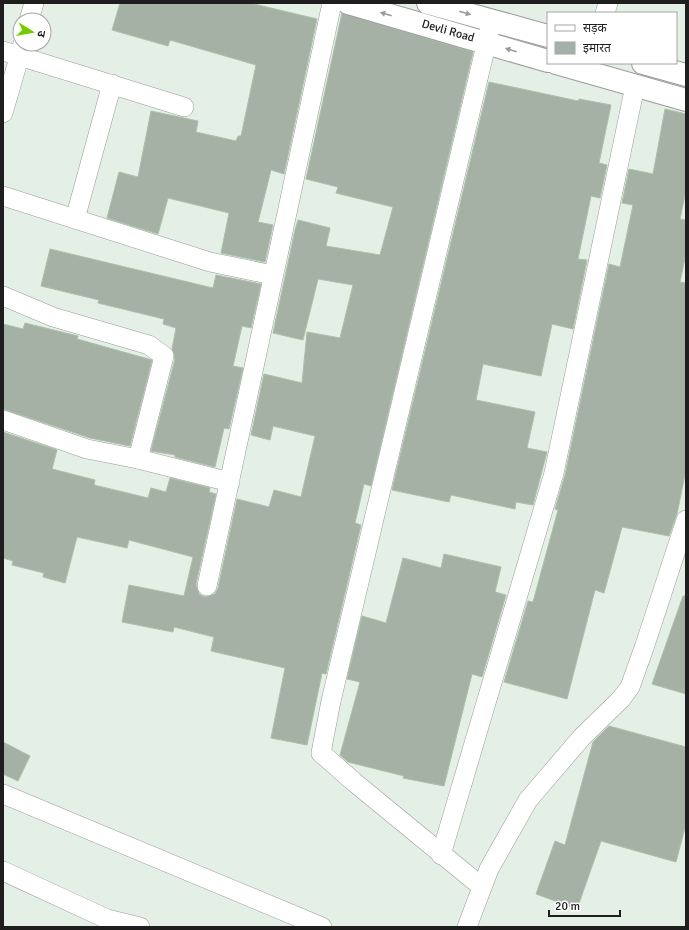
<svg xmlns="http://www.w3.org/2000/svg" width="689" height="930" font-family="Signika,'Noto Sans Devanagari',sans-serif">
<rect width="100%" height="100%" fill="#e4efe5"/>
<g fill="#a5b1a4" stroke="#aac1a7">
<polygon points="120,3 250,3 317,19 284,174 271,170 258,222 273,225 265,262 221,253 229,213 168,198 158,234 107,218 119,172 138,177 151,111 198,121 196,132 236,141 238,136 241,136 256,65 170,40 168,46 112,30"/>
<polygon points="342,13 473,52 371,486 364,484 355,523 361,525 326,674 322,673 307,745 271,738 285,668 211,651 214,637 174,627 173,632 122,622 129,585 184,596 193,557 129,540 127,548 77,537 65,583 43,577 44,573 12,565 13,561 3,558 3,432 57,450 52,469 95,480 94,485 148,498 151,488 166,492 170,478 210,488 209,492 216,494 196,584 199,594 205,597 215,594 218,588 237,499 269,507 274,490 301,497 315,436 273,426 270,440 251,435 264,374 302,383 307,332 340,338 353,285 318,279 303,340 273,333 295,230 298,220 330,228 326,246 380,255 393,207 336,193 338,187 306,179"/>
<polygon points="489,82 578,101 579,99 611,105 599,163 607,165 600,198 591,196 578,259 587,260 573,329 552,324 541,376 483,364 476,400 535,412 527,448 547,452 533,505 516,502 515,509 451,495 449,502 392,490"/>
<polygon points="665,109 686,114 686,191 680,219 686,220 686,254 680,282 686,283 686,470 677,514 669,536 622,527 604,593 595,590 567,699 504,682 528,601 533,602 558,510 555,509 565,475 609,264 620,267 633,205 622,203 629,169 653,174"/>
<polygon points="50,249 213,288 216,275 261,284 251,328 242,326 233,366 243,368 229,429 224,428 215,467 175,457 175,455 151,451 175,359 172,349 176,328 163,324 164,319 98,303 99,300 41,286"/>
<polygon points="25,323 78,336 77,339 152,360 130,446 90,438 3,409 3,324 23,329"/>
<polygon points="444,554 501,567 495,592 506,595 482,677 472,674 444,786 403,778 404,776 348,762 340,755 360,682 347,679 362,616 386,623 403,558 441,568"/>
<polygon points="683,596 686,596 686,694 652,684"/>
<polygon points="609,726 686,747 686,824 676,862 601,841 577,909 536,894 555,841 565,845 593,742"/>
<polygon points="3,742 30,756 18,781 3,774"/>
</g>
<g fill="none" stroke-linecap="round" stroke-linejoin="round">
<g stroke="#9b9b9b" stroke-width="20">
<g id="minor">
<polyline points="605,13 608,3"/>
<polyline points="29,20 34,3"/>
<polyline points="3,51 184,107"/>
<polyline points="3,113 23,44"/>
<polyline points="3,196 210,262 273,275"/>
<polyline points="75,219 112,84"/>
<polyline points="3,296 53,317 149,345 164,356 138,459"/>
<polyline points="3,420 87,449 138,459 230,482"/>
<polyline points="207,586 332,3"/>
<polyline points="3,794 322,927"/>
<polyline points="441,855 554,473 635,86"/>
<polyline points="3,871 107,919 140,927"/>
<polyline points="482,887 354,782 321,753 331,701 490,28"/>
<polyline points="467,927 489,869 528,800 582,737 621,699 630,687 644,648 686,520"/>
</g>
</g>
<g stroke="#9b9b9b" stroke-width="24">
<g id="tertiary">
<polyline points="348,3 548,61"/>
<polyline points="428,3 548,36"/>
<polyline points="556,63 686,100"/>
<polyline points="643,63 686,75"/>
</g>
</g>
<use href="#minor" stroke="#fff" stroke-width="19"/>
<use href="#tertiary" stroke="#fff" stroke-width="22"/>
</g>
<defs><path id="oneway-solid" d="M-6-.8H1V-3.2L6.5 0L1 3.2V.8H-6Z"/></defs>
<g fill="#9a9a9a">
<use href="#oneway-solid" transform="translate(465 13) rotate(16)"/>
<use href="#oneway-solid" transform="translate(386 14) rotate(-164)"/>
<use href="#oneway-solid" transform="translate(511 50) rotate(-163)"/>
</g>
<g text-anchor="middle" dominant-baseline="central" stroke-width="3" stroke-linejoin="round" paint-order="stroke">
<g font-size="12" fill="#1e1e1e" stroke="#fff">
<text transform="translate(448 31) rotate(16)">Devli Road</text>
</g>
</g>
<rect width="689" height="930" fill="none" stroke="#1e1e1e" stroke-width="8"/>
<rect x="547" y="12" width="130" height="52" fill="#ffffff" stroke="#a5a5a5"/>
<rect x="555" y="25" width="20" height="6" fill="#ffffff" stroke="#a5a5a5"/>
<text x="583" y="32" font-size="12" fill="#1e1e1e">सड़क</text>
<rect x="555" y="42" width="20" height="12" fill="#a5b1a4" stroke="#a5a5a5"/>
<text x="583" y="52" font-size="12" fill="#1e1e1e">इमारत</text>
<g transform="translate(32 32) rotate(101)"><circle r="19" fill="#ffffff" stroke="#a5a5a5"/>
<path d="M0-3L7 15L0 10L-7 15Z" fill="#74cc00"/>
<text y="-6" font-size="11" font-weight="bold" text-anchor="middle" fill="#1e1e1e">उ</text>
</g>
<path d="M549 910v6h71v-6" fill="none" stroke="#1e1e1e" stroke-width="2"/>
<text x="555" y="910" font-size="12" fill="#1e1e1e" stroke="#ffffff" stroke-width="3" paint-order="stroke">20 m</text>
</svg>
